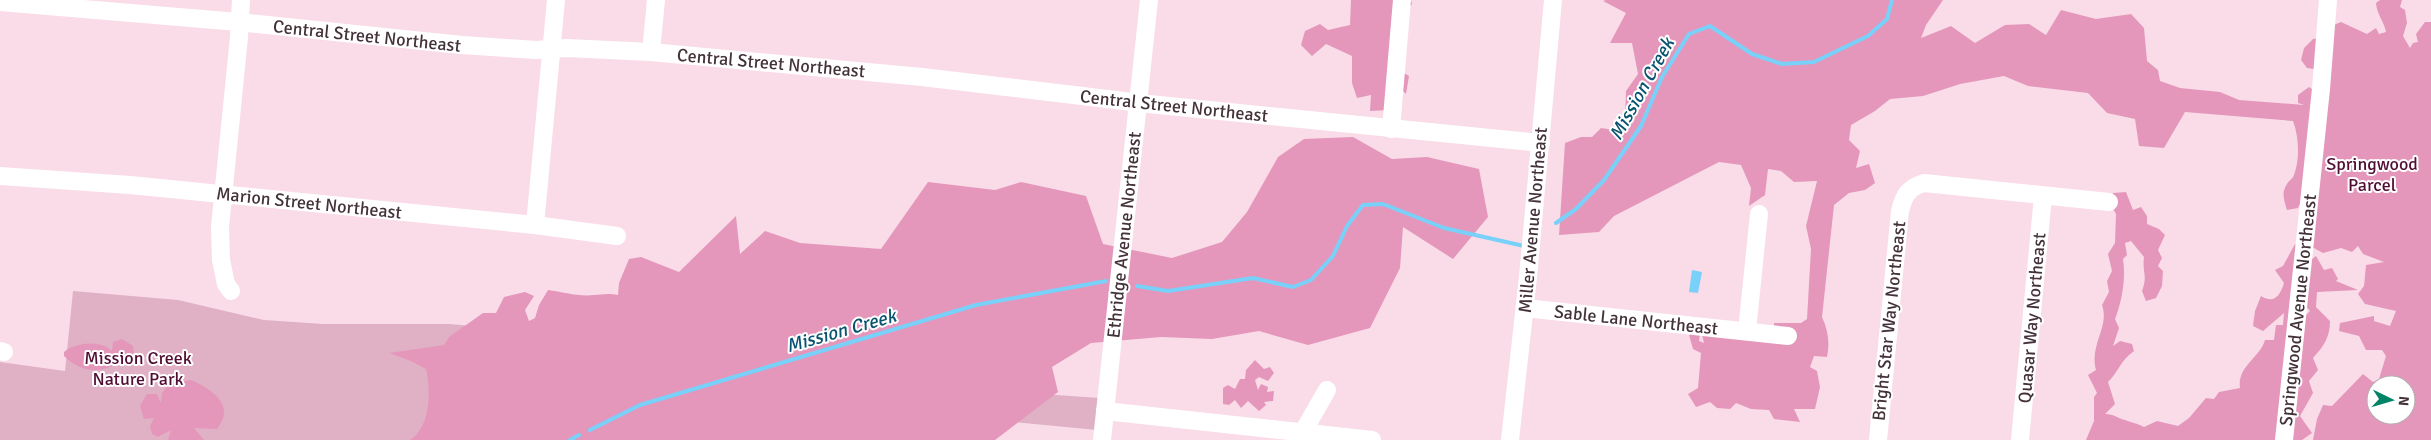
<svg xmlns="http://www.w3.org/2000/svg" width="2431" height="440" font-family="Signika,sans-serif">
<rect width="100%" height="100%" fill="#f9dce8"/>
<polygon fill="#e0b0c5" points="73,291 178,300 264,320 323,324 449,324 628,339 626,366 1100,398 1097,430 950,416 947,440 0,440 0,362 65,371"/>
<g fill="#e497bb" fill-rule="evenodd">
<polygon points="1351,0 1411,0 1412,4 1391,27 1394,38 1388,63 1409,76 1406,94 1390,77 1389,110 1370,111 1371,95 1357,98 1352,83 1352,56 1326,44 1312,56 1301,45 1305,31 1320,24 1328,30 1350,25"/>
<path d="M1606,0h337l-17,25 -5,13 30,-12 24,17 30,-18 24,-1 17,11 15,-25 35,9 35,-5 13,14 3,33 11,9 2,11 20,7 40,4 19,8 65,5 -6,-2v-8l11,-8 7,5 -2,-23 -7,-1 -6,-8 3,-12 9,-9 8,-1 8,-11 12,-5 26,12 9,-6 3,6 7,-2c-2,-11 -9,-17 -10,-29l4,-3h22l-2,7 5,3 2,13 -4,13 7,12 3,-5 5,-1 -2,-8 9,-12h6v418h-118l4,-21 6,-14 9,1 31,-32 10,8 6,-3 7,-23 -4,-6h-16l-7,-14 -20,-5 1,-8 34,-7v5l16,5 6,-15 -31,-7 -7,-10 6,-8 2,-21 18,-3 -21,-8 -5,-8 -6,6 -11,-4 -18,5 -11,-6 -11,-45 -3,6 -11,2c-3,-10 -6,-17 0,-26 2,-4 6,-5 7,-9 6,-16 5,-38 -1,-54l-108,-9 -21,36 -25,-2 -4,-27 -28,-6 -19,-20 -60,-7 -24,-10 -44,8 -37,12 -33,3 -15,12 -24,14 -2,15 11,11 -4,17 13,-4 6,19 -10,7 -16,3 -15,12 -12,112c6,13 8,26 5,40l-13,-1 -4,11 7,4 3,16 -5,22h-21l6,13 -26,-3 -5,-9 -18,-1 -15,-6 -6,6 -13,-1 -7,-6 -14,5 -8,-13 10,-6 3,-35 -8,-4 -4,-14 6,-5 5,4 -1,7 5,2 -2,-9 72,-6v-5h27l6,-4 4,-70 -5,-23 11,-45 -23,1 -13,-11 -13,-2 -3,26 -16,11 2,-18 -10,-23 -22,-3 -105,54 -15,16 -40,3 6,-92 16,-6h11l9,-9 13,2 11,-8 1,-31 12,-17 -6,-31h-22l16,-30 -23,-12zM2376,385h30v30h-30z"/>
<path d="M1353,137l39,22 35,-2 52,12 9,48 -35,42 -50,-32 -3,41 -30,60 -62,17 -49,-14 -47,8 -51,-2 -70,6 -39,24 6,25 -63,48h-585c21,-14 21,-49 16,-71l-15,-8 -22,-8 55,-8 5,-8 34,-24h13l8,-16 21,-5 9,4 -9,14 4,11 6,-3 4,-13 9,-15c15,2 31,7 46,5 10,0 12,-2 24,0l1,-12 10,-24 12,-2 38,15 57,-56 4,38 25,-23 35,12 81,6 47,-67 67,8 26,-8 65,14 17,48 69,14 50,-16 25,-30 31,-55 26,-18z"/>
<path d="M2126,192l7,18 8,-3 6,9v8l12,5 6,6 -7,15 4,8 -4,8 5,5 -1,15 -6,12 -10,3 -4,-10c6,-16 0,-18 2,-34l-13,-16 -6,2 2,12 -4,4c3,20 -1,42 -8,60l4,9 -6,18 7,-5 12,3 2,7c-14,10 -15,20 -26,31l7,22 -10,10c9,0 12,4 20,6 7,3 12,3 19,7l13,-6 21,5 11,-8 17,-20 8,1 5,-7 21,-4c-3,-22 20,-30 25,-48h9l2,-15h7l1,-12 -21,18 -10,-5 2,-15 6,-15c13,8 19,0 23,-13l-9,-13 8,-4 12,-22 5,5 3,69 7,-7 -5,-6 3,-43 8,-6 8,14 8,-2 6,11 -2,2 22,9 -41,2 -1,15 14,14c0,16 -6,25 -17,37l5,12 -9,11 4,12 -13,23 12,17 -10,7h-216l8,-19v-24l3,-4 -9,-18 8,-5c-7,-25 14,-43 6,-65l7,-13 -2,-11 5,-10 -4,-17 7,-11 1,-29 -7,-12 4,-9z"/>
<path d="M122,339l11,7 1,8 -6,9 -7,2 -6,-6v6c-20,9 -35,6 -51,-9v-4c12,-10 37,-12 48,-1l1,-9z"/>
<polygon points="1255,360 1264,369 1270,367 1274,373 1268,381 1259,377 1255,380 1258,390 1261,384 1268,387 1267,392 1274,391 1273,401 1264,402 1266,405 1259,411 1248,401 1241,408 1235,400 1229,405 1223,404 1223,388 1228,385 1235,389 1240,379 1245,379 1246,370"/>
<path d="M191,380c19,8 46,25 26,49l-23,-1 10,12h-36l3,-10 -13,7 -6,-3 -2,-8 4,-8 -10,1 -4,-13 7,-12h10l4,9 1,-10 7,-9z"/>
</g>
<polygon fill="#79d1fa" points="1692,270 1702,272 1698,293 1689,292"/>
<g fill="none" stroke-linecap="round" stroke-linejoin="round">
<g stroke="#79d1fa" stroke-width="4">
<polyline points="1556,223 1576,209 1604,180 1641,126 1662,77 1689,34 1710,26 1752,54 1782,64 1814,62 1868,36 1887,19 1892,0"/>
<polyline points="1137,286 1168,291 1253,278 1293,287 1311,280 1333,256 1347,226 1363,205 1383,204 1444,228 1524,246"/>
<polyline points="590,430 640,405 976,305 1106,281"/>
<polyline points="570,440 579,435"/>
</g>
<g stroke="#fff" stroke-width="18">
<polyline points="0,2 238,22 462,45 536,50 567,48 651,52 922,77 1149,104 1541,143"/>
<polyline points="651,52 656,0"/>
<polyline points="1391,129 1402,0"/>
<polyline points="0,176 130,185 535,225 617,236"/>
<polyline points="535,225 556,0"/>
<polyline points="231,291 226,284 221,260 220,227 239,37 241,0"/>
<polyline points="1525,308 1788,336"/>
<polyline points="1747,331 1759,214"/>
<polyline points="0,351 4,352"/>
<polyline points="1105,411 1372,440"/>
<polyline points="1303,432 1327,390"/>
<polyline points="1102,440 1149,0"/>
<polyline points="1510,440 1528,277 1553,0"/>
<path d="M1878,440l22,-229c4,-16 8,-23 24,-28l185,19"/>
<polyline points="2020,440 2043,196"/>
<polyline points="2284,440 2321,89 2328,0"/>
</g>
</g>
<g text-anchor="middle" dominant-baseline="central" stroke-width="4" stroke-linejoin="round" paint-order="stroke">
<g font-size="18" fill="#44323a" stroke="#fff">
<text transform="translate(367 36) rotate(6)">Central Street Northeast</text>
<text transform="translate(771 63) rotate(5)">Central Street Northeast</text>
<text transform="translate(1174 106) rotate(6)">Central Street Northeast</text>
<text transform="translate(309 203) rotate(6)">Marion Street Northeast</text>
<text transform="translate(1533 220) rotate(-85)">Miller Avenue Northeast</text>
<text transform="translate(1124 235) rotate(-84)">Ethridge Avenue Northeast</text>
<text transform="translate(2298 310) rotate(-84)">Springwood Avenue Northeast</text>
<text transform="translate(2032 318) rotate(-85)">Quasar Way Northeast</text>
<text transform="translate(1636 320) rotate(6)">Sable Lane Northeast</text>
<text transform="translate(1889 321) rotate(-84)">Bright Star Way Northeast</text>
</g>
<g font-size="18" fill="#510d34" stroke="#fff">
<text x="2372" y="164">Springwood<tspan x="2372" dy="21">Parcel</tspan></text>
<text x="138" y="358">Mission Creek<tspan x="138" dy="21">Nature Park</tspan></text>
</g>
<g font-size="19" font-style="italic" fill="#08536f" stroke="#fff">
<text transform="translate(1642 89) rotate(-61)">Mission Creek</text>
<text transform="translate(841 331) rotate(-16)">Mission Creek</text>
</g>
</g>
<g transform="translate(2391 400) rotate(95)"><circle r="24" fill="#ffffff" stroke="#b4adb0"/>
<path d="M0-4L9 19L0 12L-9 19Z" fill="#008467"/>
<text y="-8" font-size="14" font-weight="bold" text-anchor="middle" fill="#44323a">N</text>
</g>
</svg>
